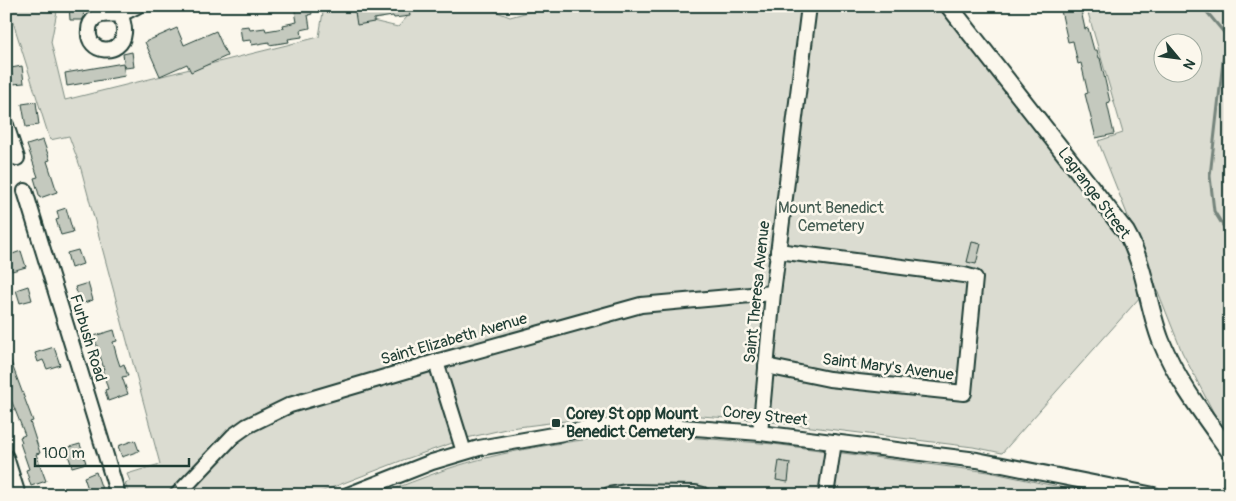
<svg xmlns="http://www.w3.org/2000/svg" width="1236" height="501" font-family="Pangolin,sans-serif">
<rect width="100%" height="100%" fill="#fbf7ec"/>
<filter id="ink" filterUnits="userSpaceOnUse"><feTurbulence type="fractalNoise" baseFrequency=".02" numOctaves="2"/><feDisplacementMap in="SourceGraphic" scale="10" xChannelSelector="R" yChannelSelector="G"/><feConvolveMatrix kernelMatrix="1 2 1 2 8 2 1 2 1" color-interpolation-filters="sRGB"/></filter>
<g filter="url(#ink)">
<g fill="#dbdcd1" stroke="#7d8c82" fill-rule="evenodd">
<polygon points="8,6 58,6 51,42 65,100 319,37 324,6 357,6 360,18 398,27 417,6 482,6 510,17 550,6 937,6 951,23 1112,226 1131,261 1141,296 1002,453 973,447 755,420 660,413 629,413 510,428 467,438 403,460 313,495 129,495 125,483 130,481 127,474 160,464 81,169 69,136 50,140"/>
<path d="M1086,6h144v438l-48,-92 -84,-211 25,-8zM1164,42h30v30h-30z"/>
<path d="M632,434l29,1 112,9 216,28 108,23h-718c22,-9 43,-17 65,-25 60,-20 125,-29 188,-36z"/>
</g>
<g fill="none" stroke-linecap="round" stroke-linejoin="round">
<polyline stroke="#74847b" stroke-width="3" points="1202,6 1226,35 1210,176 1214,211 1230,237"/>
</g>
<g fill="#c4c9be" stroke="#1f3d34">
<polygon points="69,6 84,6 83,20 70,20"/>
<polygon points="294,6 310,6 312,14 308,15 310,28 301,30 302,37 288,39 289,42 269,45 269,42 252,45 251,40 242,41 240,27 249,26 250,30 265,28 266,31 284,28 283,25 297,22"/>
<polygon points="397,6 408,6 410,16 394,18 393,16 374,19 374,22 357,25 355,12"/>
<polygon points="1060,6 1080,6 1085,29 1088,28 1094,50 1097,50 1099,58 1100,58 1110,102 1107,103 1114,134 1096,138 1085,94 1088,93 1081,63 1078,64 1073,41 1068,42"/>
<polygon points="177,28 184,45 216,31 227,56 191,72 187,64 160,76 145,42"/>
<polygon points="132,52 134,67 125,68 123,54"/>
<polygon points="123,63 125,76 67,86 65,73"/>
<polygon points="22,66 24,83 13,84 11,68"/>
<polygon points="36,102 39,125 26,127 22,104"/>
<polygon points="43,140 50,160 47,161 57,192 40,198 34,178 38,177 27,145"/>
<polygon points="66,208 73,232 61,235 56,220 59,219 57,211"/>
<polygon points="972,242 981,244 976,264 967,262"/>
<polygon points="78,250 83,264 71,268 67,253"/>
<polygon points="21,251 26,267 12,271 7,256"/>
<polygon points="88,283 93,300 81,304 75,287"/>
<polygon points="28,286 32,300 20,303 16,290"/>
<polygon points="114,330 117,341 113,342 117,357 120,366 124,364 128,376 122,377 128,394 108,401 105,390 108,389 102,369 104,369 94,336"/>
<polygon points="54,347 60,365 47,369 43,360 38,362 35,353"/>
<polygon points="6,354 8,354 33,421 30,422 40,453 36,454 46,481 31,486 26,470 29,469 20,443 22,442 20,437 25,435 6,387"/>
<polygon points="135,440 139,451 122,457 118,446"/>
<polygon points="80,444 86,463 72,467 66,448"/>
<polygon points="779,461 790,463 788,482 776,480"/>
<polygon points="96,472 103,492 90,495 84,477"/>
</g>
<g fill="none" stroke-linecap="round" stroke-linejoin="round">
<g stroke="#1f3d34" stroke-width="18">
<g id="minor">
<path d="M121,14c1,6 4,13 3,19 -2,24 -38,21 -35,-3 0,-5 3,-10 7,-13 8,-5 15,-1 23,-3 6,-1 12,-5 18,-8"/>
<polyline points="6,125 17,158"/>
<polyline points="25,191 118,495"/>
<polyline points="436,362 464,452"/>
<polyline points="766,366 829,379 964,393 975,278 964,275 778,251"/>
<polyline points="760,433 773,293 809,6"/>
<polyline points="6,457 18,495"/>
<polyline points="177,495 233,436 247,426 290,405 436,362 641,305 773,293"/>
<polyline points="348,495 432,462 479,448 592,428 644,424 760,433 977,460 1154,495"/>
<polyline points="609,495 627,492 695,493 703,495"/>
<polyline points="826,495 834,442"/>
</g>
</g>
<g stroke="#1f3d34" stroke-width="20">
<path id="major" d="M949,6l177,226c20,35 21,73 35,109 16,40 44,76 69,111"/>
</g>
<use href="#minor" stroke="#fbf7ec" stroke-width="14"/>
<use href="#major" stroke="#fbf7ec" stroke-width="16"/>
</g>
</g>
<rect fill="#1f3d34" stroke="#fbf7ec" stroke-width="2" x="551" y="418" width="10" height="10" rx="2.5"/>
<g text-anchor="middle" dominant-baseline="central" stroke-width="5" stroke-linejoin="round" paint-order="stroke">
<g font-size="16" fill="#1f3d34" stroke="#fbf7ec">
<text transform="translate(1094 193) rotate(53)">Lagrange Street</text>
<text transform="translate(757 292) rotate(-84)">Saint Theresa Avenue</text>
<text transform="translate(88 338) rotate(73)">Furbush Road</text>
<text transform="translate(454 339) rotate(-16)">Saint Elizabeth Avenue</text>
<text transform="translate(888 367) rotate(7)">Saint Mary's Avenue</text>
<text transform="translate(765 416) rotate(6)">Corey Street</text>
</g>
<g font-size="16" fill="#455d53" stroke="#fbf7ec">
<text x="831" y="208">Mount Benedict<tspan x="831" dy="18">Cemetery</tspan></text>
</g>
<g font-size="16" font-weight="bold" fill="#1f3d34" stroke="#fbf7ec" text-anchor="start">
<text x="566" y="414">Corey St opp Mount<tspan x="566" dy="18">Benedict Cemetery</tspan></text>
</g>
</g>
<rect width="1236" height="501" fill="none" stroke="#fbf7ec" stroke-width="25"/>
<rect x="12" y="12" width="1211" height="476" fill="none" stroke="#1f3d34" stroke-width="2" filter="url(#ink)"/>
<g transform="translate(1178 58) rotate(119)"><circle r="24" fill="#fbf7ec" stroke="#a3ada2"/>
<path d="M0-4L9 19L0 12L-9 19Z" fill="#1f3d34"/>
<text y="-8" font-size="14" font-weight="bold" text-anchor="middle" fill="#1f3d34">N</text>
</g>
<path d="M35 458v8h154v-8" fill="none" stroke="#1f3d34" stroke-width="2.5"/>
<text x="42" y="458" font-size="15" fill="#1f3d34" stroke="#fbf7ec" stroke-width="4" paint-order="stroke">100 m</text>
</svg>
